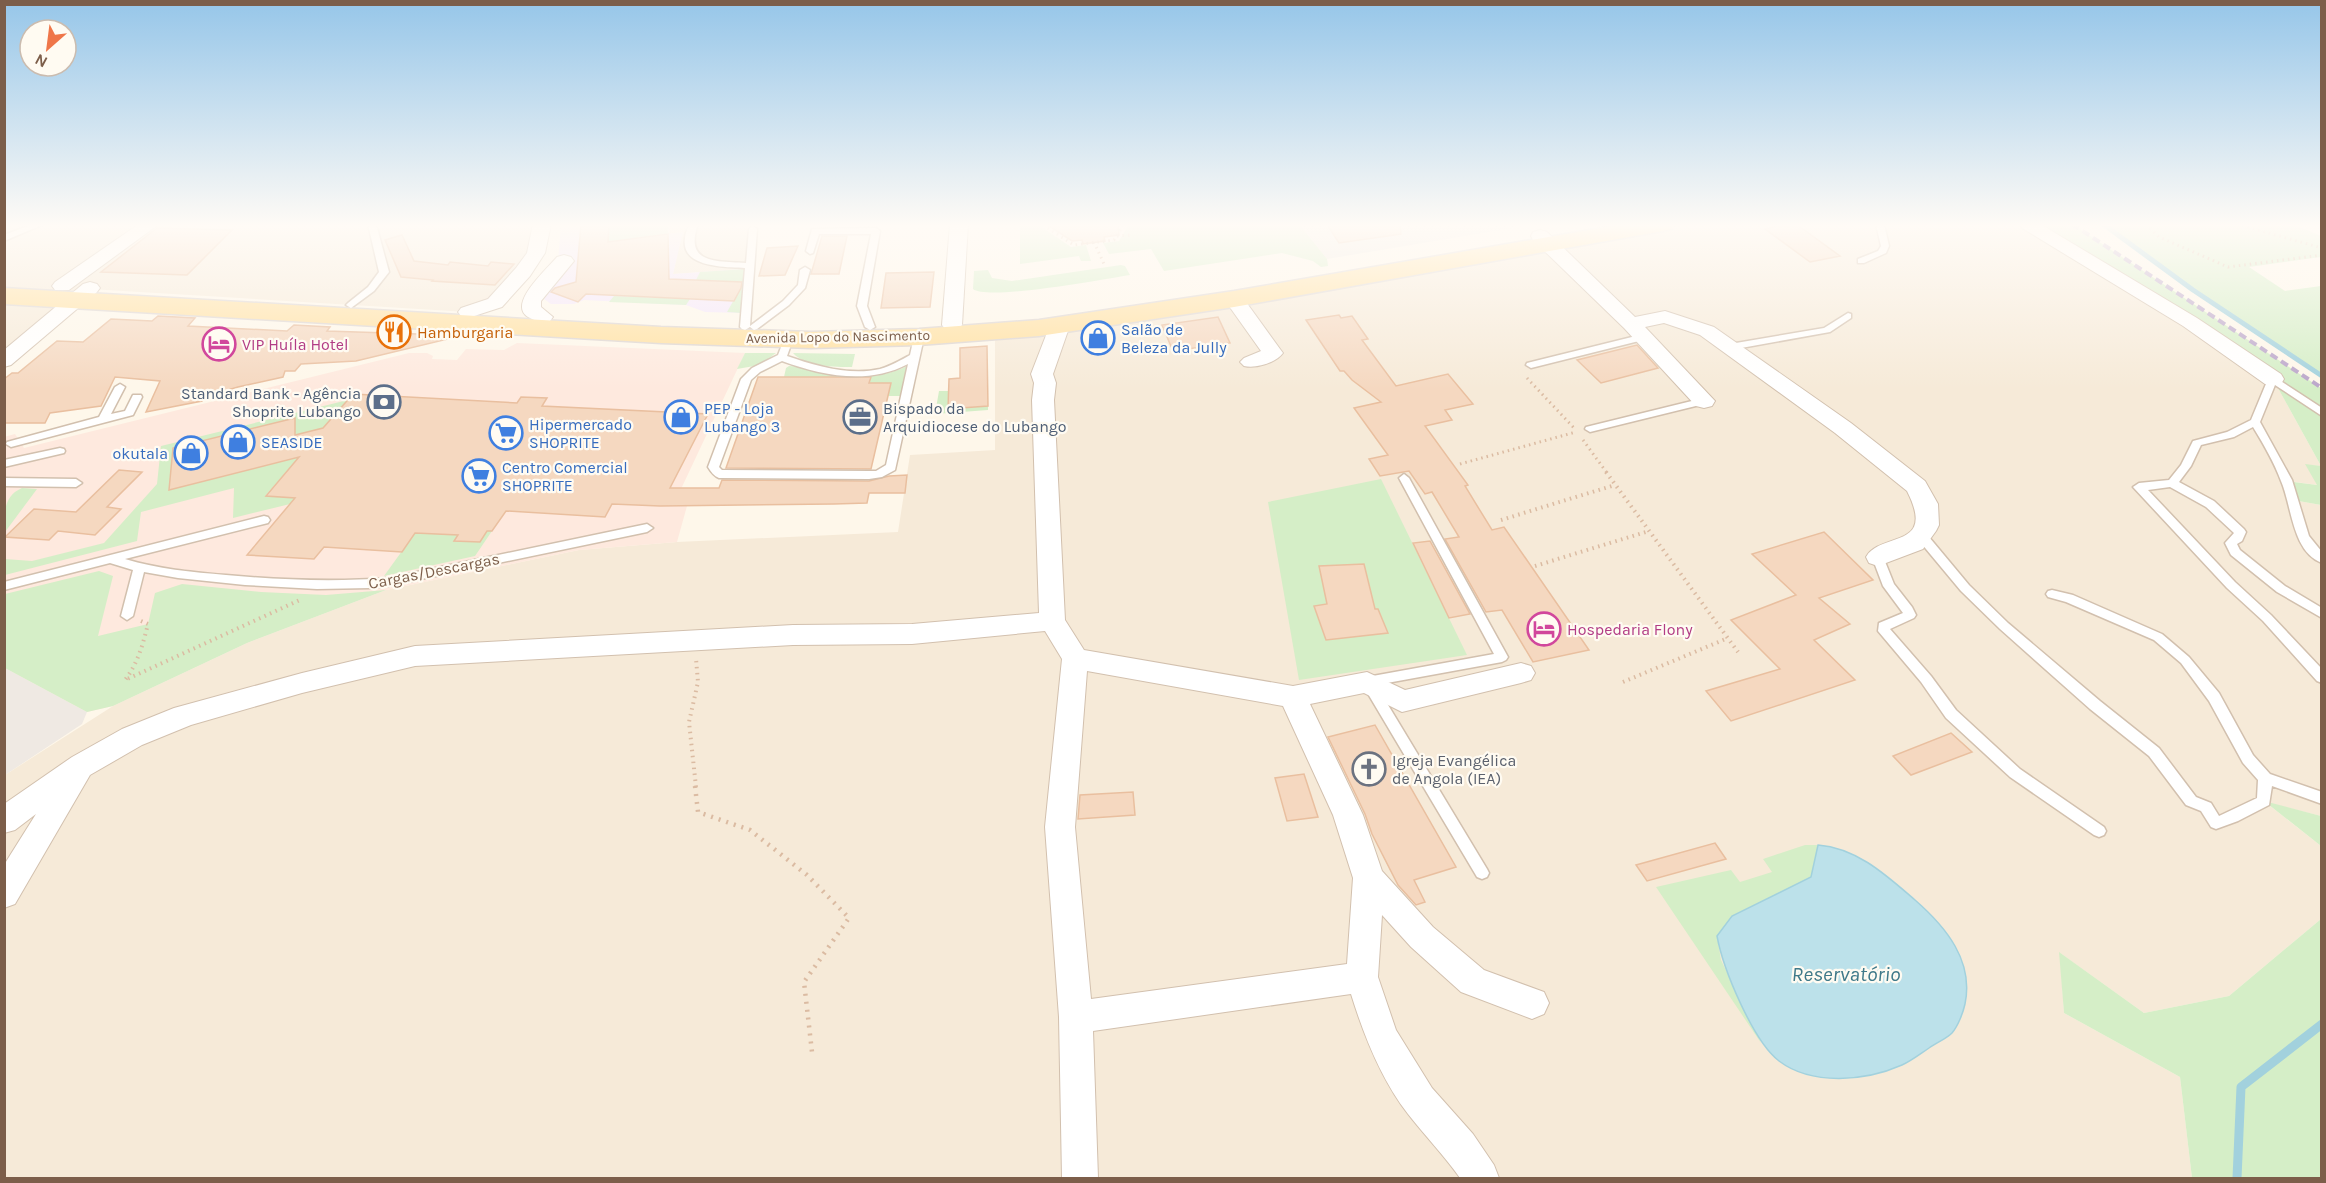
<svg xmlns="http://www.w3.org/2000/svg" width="2326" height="1183" font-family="Karla,sans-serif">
<rect width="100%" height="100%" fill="#fef7ea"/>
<g fill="#f6ead8">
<polygon points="5,224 542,224 536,253 495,303 468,312 90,289 5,361"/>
<polygon points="670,224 942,224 752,225 745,269 673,274 682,232 668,234"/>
<polygon points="1666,224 2028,224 2190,322 2273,379 2321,466 2306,465 2318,485 2287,481 2293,500 2321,505 2321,816 2265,802 2321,846 2321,919 2229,996 2144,1013 2060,953 2064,1013 2180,1077 2192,1178 5,1178 5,775 113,706 247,643 386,590 579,550 677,542 898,532 910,455 995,450 995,333"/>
</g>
<polygon fill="#fee9de" points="517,343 745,353 673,506 687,506 677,542 579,550 386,590 247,643 113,706 87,712 5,668 4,437 15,434 24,448 409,353 427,353 433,356 432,359 457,360 466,349 504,350"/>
<g fill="#efe9e3">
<polygon points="1299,224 1537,224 1327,259"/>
<polygon points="5,668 87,712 82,724 5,775"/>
</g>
<polygon fill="#f4e6fb" points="561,224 670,224 668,234 683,232 673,274 745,269 742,313 705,312 686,305 584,300 574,304 551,304 543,298 558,262"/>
<g fill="#d5eec7">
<polygon points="609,224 668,224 668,234 608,242"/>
<polygon points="1020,224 1046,224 1043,228 1071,247 1086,245 1091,261 1081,261 1079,256 1020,264"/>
<polygon points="1129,224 1299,224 1327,259 1328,266 1321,267 1313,261 1282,253 1164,271 1151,249 1109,254 1103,243 1119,241"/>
<polygon points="2028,224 2072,224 2321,388 2321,505 2293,500 2286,481 2317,485 2305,464 2321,466 2273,379 2190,322"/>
<polygon points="2105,224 2293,224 2321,236 2321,257 2249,267 2285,291 2321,286 2321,376 2193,290"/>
<path d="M1121,265l4,1 5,9c-25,4 -142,26 -157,14l1,-18 14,-1 4,8 20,3z"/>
<polygon points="745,269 742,313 727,312 744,282 696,280 700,272"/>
<polygon points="614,296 690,299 686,305 609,302"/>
<polygon points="745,353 776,353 760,365 737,369"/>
<path d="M793,353l62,1 -3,13c-17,0 -47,0 -59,-14z"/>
<path d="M789,366c11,0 23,5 33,7 28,6 59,6 85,-7l-6,30h-13l3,-13h-22l1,-6h-86l2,-9z"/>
<polygon points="939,391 949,391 949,409 988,406 988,410 935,414"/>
<polygon points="348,400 324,428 295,435 295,419 173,448 169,490 278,462 284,453 307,448 266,495 295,498 290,504 233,518 234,488 141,512 137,541 5,575 5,559 32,561 104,543 157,484 161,446"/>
<polygon points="1381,479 1467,655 1299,680 1268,502"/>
<path d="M22,488l15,1 -32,43c-1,-18 -2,-36 17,-44z"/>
<polygon points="462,529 455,541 479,542 487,531 492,531 475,556 384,576 415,533"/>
<polygon points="99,571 113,576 98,636 148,624 155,593 182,584 261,592 326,595 386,590 247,643 113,706 87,712 5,668 5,594"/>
<polygon points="2264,801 2321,816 2321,846"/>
<polygon points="1805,845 1818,845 1812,877 1732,916 1717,936 1721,960 1761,1043 1656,887 1731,870 1740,882 1772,872 1763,859"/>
<polygon points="2321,919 2321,1178 2192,1178 2180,1077 2064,1013 2059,952 2144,1013 2229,996"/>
</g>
<path fill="#bce1ea" stroke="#a2d1dd" stroke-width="1.5" d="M1818,845c39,3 68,30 97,55 31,27 59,61 50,104 -2,9 -7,22 -13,29 -6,6 -16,10 -23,15 -9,6 -18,13 -27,17 -36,16 -90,21 -123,-4 -26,-20 -56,-92 -62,-125l15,-20 79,-39z"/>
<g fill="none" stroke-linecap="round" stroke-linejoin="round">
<polyline stroke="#a2d1dd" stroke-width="5" points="2103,224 2193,290 2322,376"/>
<polyline stroke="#a2d1dd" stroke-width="9" points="2237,1178 2241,1087 2322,1024"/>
</g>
<g fill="#f5d8c0" stroke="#e9bf9f" stroke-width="1.5">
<polygon points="581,224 609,224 608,242 668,234 669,279 742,282 741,288 734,301 586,294 578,302 551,292 555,288 576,282"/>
<polygon points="1046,224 1118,224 1119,235 1104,237 1105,241 1083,244 1082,240 1072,241"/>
<polygon points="1346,224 1400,224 1401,234 1339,243 1328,226"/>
<polygon points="1786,224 1796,224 1840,256 1810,262 1765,229"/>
<polygon points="157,228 232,230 187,275 101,272"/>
<polygon points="402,235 414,261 448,265 450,262 488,266 491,262 514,264 495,285 432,281 433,280 401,277 385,240"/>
<polygon points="822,236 847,236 839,274 811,274"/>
<polygon points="798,246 785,275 759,276 767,248"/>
<polygon points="934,272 930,307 881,308 886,273"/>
<polygon points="1339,315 1341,318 1352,316 1368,339 1362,340 1396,386 1448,374 1473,404 1445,410 1452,420 1425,426 1468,485 1465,486 1492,530 1504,527 1589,650 1533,662 1502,610 1486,612 1445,539 1459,537 1432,492 1425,494 1409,471 1380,476 1369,459 1388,455 1354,408 1381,402 1352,380 1344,371 1340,371 1306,320"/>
<polygon points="158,316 195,318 188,326 287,331 294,325 330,327 327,331 448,335 448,339 356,361 301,364 295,371 285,371 283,377 238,387 203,397 202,401 146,412 160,381 115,377 101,406 50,413 45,423 4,423 4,379 12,373 18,373 57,341 83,342 111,319 152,321"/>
<polygon points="1218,317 1230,343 1173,351 1162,325"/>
<polygon points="1637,345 1658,368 1601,383 1577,360"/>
<polygon points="987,346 988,406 948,409 949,379 960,378 960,348"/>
<polygon points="758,377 871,377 869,383 891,383 871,469 726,468"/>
<polygon points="353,394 517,403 521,397 547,398 542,406 708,414 670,488 719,488 722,480 869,481 889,476 907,475 905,493 869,493 867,503 834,504 660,506 612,504 605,517 506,511 492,531 487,531 480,542 454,541 458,535 415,533 402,552 324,547 314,559 247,555 295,498 266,496 299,457 169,490 173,448 295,418 295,435 323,428"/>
<polygon points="119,470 142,472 107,507 121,509 95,535 58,531 49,540 5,537 34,509 76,512"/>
<polygon points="1824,532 1873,580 1819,598 1850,624 1814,640 1855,680 1731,721 1706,691 1780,669 1731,620 1796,595 1752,554"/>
<polygon points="1430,541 1470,614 1449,618 1413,543"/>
<polygon points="1364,564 1375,609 1378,609 1388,633 1326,640 1314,606 1327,604 1319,566"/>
<polygon points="1375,725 1456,867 1414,880 1425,902 1416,905 1398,885 1372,834 1365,814 1328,737"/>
<polygon points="1951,733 1972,752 1911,775 1893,756"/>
<polygon points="1304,774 1318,817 1287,821 1275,778"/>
<polygon points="1133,792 1135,815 1078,819 1080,795"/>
<polygon points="1715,843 1726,859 1647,881 1636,865"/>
</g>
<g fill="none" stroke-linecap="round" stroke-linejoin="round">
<g stroke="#d2c0ae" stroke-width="3">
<g id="lane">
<polygon points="33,224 44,224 4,241 4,235"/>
<polygon points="368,224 376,224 389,272 374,291 351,308 346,305 348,303 368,287 379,272"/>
<path d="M690,224h8c-14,40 18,37 48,39l3,-34 4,-3 4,3 -7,97 33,-25 15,-16 2,-15 5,-3 5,3 -5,18 -16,17 -32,24 -3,1 -4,-3 -5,3 -3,-1 -2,-2 5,-59c-19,-1 -65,0 -60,-30 0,-5 3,-10 5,-14z"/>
<polygon points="1876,224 1884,224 1889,246 1886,253 1864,263 1858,263 1858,259 1878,251 1881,246"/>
<polygon points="876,228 880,231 867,306 875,327 870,330 865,327 857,306 871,234 819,234 813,253 810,254 806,251 812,229"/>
<polygon points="1848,313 1851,314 1851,318 1830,332 1730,350 1725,347 1730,344 1824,328"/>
<path d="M919,334l5,3 -29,133 -13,7 -13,2 -150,-1c-5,-2 -8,-6 -11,-11l33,-88 11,-11 26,-13 7,-18h6l2,2 -6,17c29,10 63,20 93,13 11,-3 21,-9 30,-14l4,-18zM782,361c41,15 86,24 126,3l-22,101 -10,6h-7l-147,-1 -3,-3 32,-87 9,-8z"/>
<polygon points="1644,334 1647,335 1647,339 1531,368 1526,365 1527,363"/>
<path d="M2273,376l49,32v8l-47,-31 -15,37 32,58 17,56 13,16v11c-30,-11 -30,-57 -41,-82 -7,-19 -17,-36 -28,-54l-19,10 -33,8 -10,21 -12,16 35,19 30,28 2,3 -4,9 -5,3 3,6 45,36 37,22v10l-45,-26 -46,-37 -6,-12 9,-10 -28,-26 -36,-20 -22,3 87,92 36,33 51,54v14l-5,-2 -54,-60 -36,-33 -94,-101 6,-4 30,-3 12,-15 12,-24 34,-9 24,-12 17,-41z"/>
<polygon points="120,384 125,387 111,414 125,411 133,395 141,395 142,397 133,415 11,447 6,444 7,442 99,417 115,387"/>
<polygon points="1704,398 1708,399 1709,401 1708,403 1590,432 1585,429 1586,427"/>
<polygon points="60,448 64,449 65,451 64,453 4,467 4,460"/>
<polygon points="1404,474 1409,478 1508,657 1506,660 1502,662 1376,685 1487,869 1489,873 1487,877 1482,879 1477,877 1361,682 1362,679 1367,677 1494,654 1399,478"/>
<polygon points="4,478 76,479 82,483 76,487 4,486"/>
<path d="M264,516l4,1 2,3 -2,3 -143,36c33,10 67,13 101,16 54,5 108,7 162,3l259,-54 6,4 -6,4 -259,54 -18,2 -53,1 -72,-4 -67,-7 -34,-6 -11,44 -6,4 -6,-4 12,-46 -23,-7 -106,27v-8z"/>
<polygon points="1920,530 1924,531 1969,585 2008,623 2100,701 2159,748 2196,797 2211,803 2219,816 2257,798 2258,780 2243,763 2209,701 2181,663 2154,640 2066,602 2048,597 2046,594 2048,591 2052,590 2073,595 2162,634 2189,657 2219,693 2253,755 2270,774 2322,792 2322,804 2272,786 2269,805 2238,821 2216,829 2211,827 2201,811 2186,805 2149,756 2090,709 2000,629 1961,591 1916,537 1914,534"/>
<polygon points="1878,553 1882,554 1894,584 1912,607 1916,615 1914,618 1890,629 1931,676 1956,710 2020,769 2104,827 2106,831 2104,835 2099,837 2094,835 2010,777 1946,718 1921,682 1878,631 1879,623 1903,613 1883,586 1872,557"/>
</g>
</g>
<g stroke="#d2c0ae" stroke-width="2">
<g id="street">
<polygon points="139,224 159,224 69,290 55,290 52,286 55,282"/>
<polygon points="533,224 551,224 545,253 530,276 502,307 468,318 461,316 458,312 461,308 488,299 516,268 527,253"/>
<polygon points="950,224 968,224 962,325 959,329 945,329 942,325"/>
<polygon points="2019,224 2040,224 2197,318 2281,374 2284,379 2281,384 2273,385 2265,384 2183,326 2022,228"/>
<path d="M1540,230l7,2 88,85 30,-6 49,16 137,96 74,58 13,23 1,21 -3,6 -13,18 -45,17 -9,-3 -3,-6c15,-26 71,-7 41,-66l-72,-58 -135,-98 -36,-12 -19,4 70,74 -3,5 -8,2 -8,-2 -72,-78 -91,-88 -2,-4 2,-4z"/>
<path d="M564,255l7,2 3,4 -33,40v6l12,10 -3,4c-9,3 -14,0 -22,-4 -21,-13 19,-48 29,-60z"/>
<polygon points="90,282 97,284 100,288 97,292 11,365 4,367 4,350 83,284"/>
<path d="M1234,293l7,2 39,54 3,4c-7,10 -28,16 -39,13l-4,-4 4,-4 17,-7 -37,-52 3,-4z"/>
<path d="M1060,319l7,2 3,4 -17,49 3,9 -2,17 11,220 19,30 209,36 74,-14 38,18 116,-27 10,3 4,7 -4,7 -10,3 -119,29 -38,-19 -54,11 53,111 19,56 51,56 51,43 60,22 5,11 -5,11 -12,5 -71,-27 -50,-45 -29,-32 -4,62 18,53 36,58 41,46 21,31 5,13h-39c-16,-23 -35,-42 -52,-64 -27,-35 -44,-78 -57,-120l-258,37 5,147h-36l-3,-161 -14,-190 17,-168 -17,-28 -133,13 -119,1 -378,21 -113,27 -111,32 -49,20 -52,30 -75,129 -11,4v-43l32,-51 -21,16 -11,3v-29l68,-47 50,-28 52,-21 128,-35 113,-27 378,-21 119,-1 127,-11 -7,-213 2,-17 -3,-9 19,-49 3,-4zM1087,671l196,35 50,109 20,63 -6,86 -256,35 -16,-172z"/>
</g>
</g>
<g stroke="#ddd5d0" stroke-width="3">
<polygon id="primary" points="1624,224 1675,224 1671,229 1663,231 1234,307 1039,336 919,345 811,348 661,343 4,304 4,288 661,327 811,332 919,329 1039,320 1234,291"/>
</g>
<g stroke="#dbbba2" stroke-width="3" stroke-dasharray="1.5 4" stroke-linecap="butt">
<polyline points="1048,224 1046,227 1074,245 1114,240 1124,224"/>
<polyline points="2146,224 2159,237 2228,267 2322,255"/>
<polyline points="2237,224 2322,248"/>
<polyline points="1117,236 1131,235"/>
<polyline points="1094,242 1104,264"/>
<polyline points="1527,378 1575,429"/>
<polyline points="1583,440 1607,473"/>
<polyline points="1460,464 1576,432"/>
</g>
<g stroke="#dbbba2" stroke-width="4" stroke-dasharray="1.5 4.5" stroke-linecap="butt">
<polyline points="1606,472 1738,652"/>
<polyline points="1501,520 1615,485"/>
<polyline points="1535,566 1649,531"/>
<path d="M141,621l7,3c-5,20 -10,39 -23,56l177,-81"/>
<polyline points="1623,682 1728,638"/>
<polyline points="696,787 689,722 698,682 696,659"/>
</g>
<polyline stroke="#dbbba2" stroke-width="4.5" stroke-dasharray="2 6" stroke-linecap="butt" points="695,786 698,812 750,830 807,875 849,918 804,982 812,1052"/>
<use href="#lane" fill="#fff" fill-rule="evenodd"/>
<use href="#street" fill="#fff" fill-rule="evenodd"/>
<use href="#primary" fill="#ffe0a0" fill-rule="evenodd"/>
<polyline stroke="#bba6ca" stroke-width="4" stroke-dasharray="8 4.5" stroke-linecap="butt" points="2072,224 2322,388"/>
</g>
<linearGradient id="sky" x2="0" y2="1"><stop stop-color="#96c6e9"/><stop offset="0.58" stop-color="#fffbf6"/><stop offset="1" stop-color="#fffbf6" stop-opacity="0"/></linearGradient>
<rect width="2326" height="389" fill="url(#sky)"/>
<defs>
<g id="restaurant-ring" transform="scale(1.725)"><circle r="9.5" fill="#fffbf2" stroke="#e8710a" stroke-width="1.5"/><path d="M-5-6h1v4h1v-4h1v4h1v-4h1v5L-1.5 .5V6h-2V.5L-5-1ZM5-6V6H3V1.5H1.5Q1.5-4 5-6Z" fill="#e8710a"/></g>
<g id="shop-ring" transform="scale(1.725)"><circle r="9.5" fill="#fffbf2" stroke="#3f7fe0" stroke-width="1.5"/><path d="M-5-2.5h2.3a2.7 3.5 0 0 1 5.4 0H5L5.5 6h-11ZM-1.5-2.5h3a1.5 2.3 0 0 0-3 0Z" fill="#3f7fe0"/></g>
<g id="hotel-ring" transform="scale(1.725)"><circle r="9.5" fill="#fffbf2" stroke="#d1479c" stroke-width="1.5"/><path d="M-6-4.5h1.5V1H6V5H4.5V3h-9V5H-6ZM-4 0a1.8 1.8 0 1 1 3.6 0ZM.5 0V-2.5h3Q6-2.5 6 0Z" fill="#d1479c"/></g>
<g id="bank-ring" transform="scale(1.725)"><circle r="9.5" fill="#fffbf2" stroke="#5c6f8a" stroke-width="1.5"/><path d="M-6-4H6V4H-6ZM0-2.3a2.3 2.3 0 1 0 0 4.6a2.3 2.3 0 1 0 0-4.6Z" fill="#5c6f8a"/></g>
<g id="office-ring" transform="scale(1.725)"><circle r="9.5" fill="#fffbf2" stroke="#5c6f8a" stroke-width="1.5"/><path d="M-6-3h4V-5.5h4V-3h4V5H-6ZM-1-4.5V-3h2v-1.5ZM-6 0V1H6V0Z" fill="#5c6f8a"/></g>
<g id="supermarket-ring" transform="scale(1.725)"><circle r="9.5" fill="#fffbf2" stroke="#3f7fe0" stroke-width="1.5"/><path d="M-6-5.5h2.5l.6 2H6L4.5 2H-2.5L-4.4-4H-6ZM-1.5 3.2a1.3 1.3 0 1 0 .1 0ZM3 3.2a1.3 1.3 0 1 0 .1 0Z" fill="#3f7fe0"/></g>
<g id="church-ring" transform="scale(1.725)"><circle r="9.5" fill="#fffbf2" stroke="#6b7280" stroke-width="1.5"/><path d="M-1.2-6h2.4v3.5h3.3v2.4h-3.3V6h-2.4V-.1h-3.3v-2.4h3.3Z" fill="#6b7280"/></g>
</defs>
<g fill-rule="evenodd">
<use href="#restaurant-ring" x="394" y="332"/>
<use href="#shop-ring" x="1098" y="338"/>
<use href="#hotel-ring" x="219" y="344"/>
<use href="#bank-ring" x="384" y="402"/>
<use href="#shop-ring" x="681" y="417"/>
<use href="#office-ring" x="860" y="417"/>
<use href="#supermarket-ring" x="506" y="433"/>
<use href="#shop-ring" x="238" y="442"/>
<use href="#shop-ring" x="191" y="453"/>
<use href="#supermarket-ring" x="479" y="476"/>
<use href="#hotel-ring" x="1544" y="629"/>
<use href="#church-ring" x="1369" y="769"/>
</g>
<g text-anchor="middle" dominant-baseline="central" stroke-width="4.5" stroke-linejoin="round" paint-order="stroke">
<g font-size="14" fill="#7c5e4a" stroke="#fffbf2">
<text transform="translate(838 337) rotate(-1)">Avenida Lopo do Nascimento</text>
</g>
<g font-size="16" fill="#366cbe" stroke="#fffbf2" text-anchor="start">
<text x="1121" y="329">Salão de<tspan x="1121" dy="18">Beleza da Jully</tspan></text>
<text x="704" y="408">PEP - Loja<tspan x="704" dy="18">Lubango 3</tspan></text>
<text x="529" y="424">Hipermercado<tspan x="529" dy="18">SHOPRITE</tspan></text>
<text x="261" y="442">SEASIDE</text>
<text x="168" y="453" text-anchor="end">okutala</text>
<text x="502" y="467">Centro Comercial<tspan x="502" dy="18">SHOPRITE</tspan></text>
</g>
<g font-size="16" fill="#c56008" stroke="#fffbf2" text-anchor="start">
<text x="417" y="332">Hamburgaria</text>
</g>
<g font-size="16" fill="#b23c85" stroke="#fffbf2" text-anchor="start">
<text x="242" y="344">VIP Huíla Hotel</text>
<text x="1567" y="629">Hospedaria Flony</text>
</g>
<g font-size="16" fill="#4e5e75" stroke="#fffbf2" text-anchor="end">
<text x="361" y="393">Standard Bank - Agência<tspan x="361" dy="18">Shoprite Lubango</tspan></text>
<text x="883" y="408" text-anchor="start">Bispado da<tspan x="883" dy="18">Arquidiocese do Lubango</tspan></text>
</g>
<g font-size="16" fill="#7c5e4a" stroke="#fffbf2">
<text transform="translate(434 571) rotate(-11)">Cargas/Descargas</text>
</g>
<g font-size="16" fill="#5b616d" stroke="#fffbf2" text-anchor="start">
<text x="1392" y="760">Igreja Evangélica<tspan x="1392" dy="18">de Angola (IEA)</tspan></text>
</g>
<g font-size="21" font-style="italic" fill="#3f7989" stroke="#fffbf2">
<text x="1846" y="974">Reservatório</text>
</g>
</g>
<rect width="2326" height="1183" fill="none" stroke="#7c5e4a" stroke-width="12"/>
<g transform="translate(48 48) rotate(208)"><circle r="28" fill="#fffbf2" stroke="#cbbcaf" stroke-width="1.5"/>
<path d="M0-4.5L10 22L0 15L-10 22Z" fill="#ef7649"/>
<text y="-9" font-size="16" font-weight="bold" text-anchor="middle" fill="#7c5e4a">N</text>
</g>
</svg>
